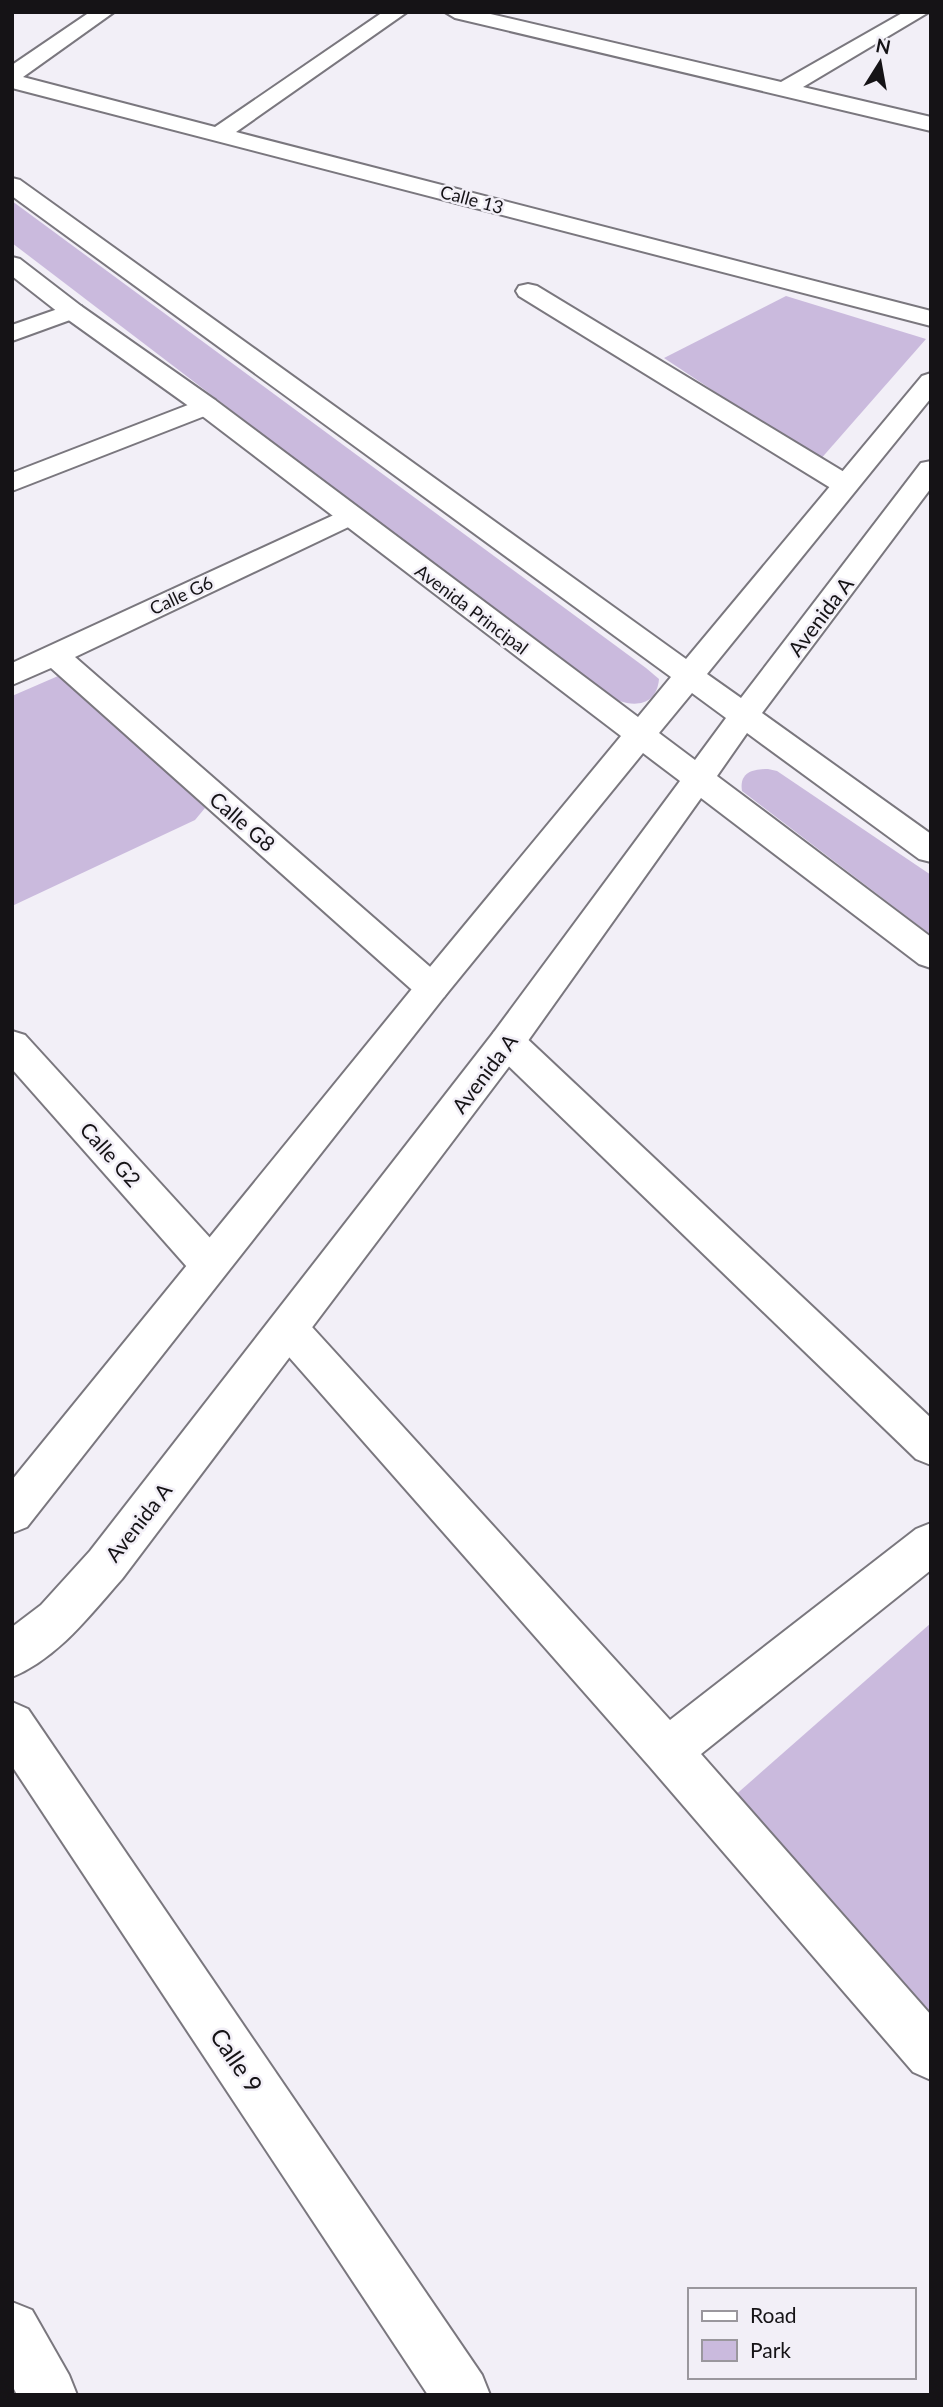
<svg xmlns="http://www.w3.org/2000/svg" width="943" height="2407" font-family="Lato,sans-serif">
<rect width="100%" height="100%" fill="#f2eff7"/>
<g fill="#cabadd">
<path d="M12,201l634,467 13,11c-3,32 -33,28 -55,15l-592,-451z"/>
<polygon points="786,296 926,339 819,461 664,358"/>
<polygon points="65,673 205,808 195,820 12,906 12,696"/>
<path d="M768,769l9,2 154,104v60l-189,-144c-3,-18 10,-22 26,-22z"/>
<polygon points="931,1623 931,2041 724,1805"/>
</g>
<g fill="none" stroke-linecap="round" stroke-linejoin="round">
<g stroke="#7a777e" stroke-width="4">
<g id="street">
<polygon points="90,12 114,12 23,77 215,127 383,12 407,12 236,132 931,311 931,326 12,88 12,65"/>
<polygon points="445,12 482,12 781,82 904,12 929,12 803,87 931,117 931,131 455,18"/>
<polygon points="528,284 537,286 854,478 858,484 854,490 844,492 834,490 519,296 516,291 519,286"/>
<polygon points="72,304 81,306 84,311 81,316 12,341 12,325"/>
<polygon points="206,398 215,400 219,406 215,412 12,491 12,473"/>
<polygon points="349,508 359,510 363,516 359,522 75,657 444,979 450,988 444,997 432,1001 420,997 51,668 12,685 12,663"/>
<polygon points="507,1028 520,1032 931,1418 931,1465 916,1459 494,1052 489,1042 494,1032"/>
<polygon points="12,1031 25,1035 223,1252 229,1264 223,1276 209,1280 195,1276 12,1069"/>
<polygon points="288,1311 302,1316 670,1720 916,1529 931,1523 931,1570 701,1754 931,2015 931,2080 913,2072 650,1767 274,1340 268,1328 274,1316"/>
<polygon points="12,1702 28,1709 482,2375 490,2395 428,2395 12,1766"/>
<polygon points="12,2302 32,2310 69,2375 77,2395 17,2395 12,2385"/>
</g>
</g>
<g stroke="#7a777e" stroke-width="4">
<path id="secondary" d="M12,178l8,2 666,479 236,-283 9,-3v25l-224,276 34,24 180,-235 10,-2v27l-169,225 169,121v28l-12,-3 -172,-126 -30,43 214,161v31l-12,-4 -218,-166 -181,254 -398,527c-32,36 -64,79 -110,98v-50l29,-22 49,-54 404,-519 186,-251 -37,-28 -199,244 -417,530 -15,6v-53l408,-501 201,-243 -424,-324 -134,-96 -51,-40v-19l8,2 61,47 134,94 423,317 33,-40 -659,-481zM692,693l34,25 -31,42 -36,-27z"/>
</g>
<use href="#street" fill="#fff" fill-rule="evenodd"/>
<use href="#secondary" fill="#fff" fill-rule="evenodd"/>
</g>
<g text-anchor="middle" dominant-baseline="central" stroke-width="5" stroke-linejoin="round" paint-order="stroke">
<g font-size="18" fill="#151316" stroke="#f2eff7">
<text transform="translate(472 199) rotate(15)">Calle 13</text>
<text transform="translate(181 595) rotate(-25)">Calle G6</text>
<text transform="translate(472 609) rotate(37)">Avenida Principal</text>
</g>
<g font-size="21" fill="#151316" stroke="#f2eff7">
<text transform="translate(820 616) rotate(-53)">Avenida A</text>
<text transform="translate(243 821) rotate(41)">Calle G8</text>
<text transform="translate(484 1073) rotate(-53)">Avenida A</text>
<text transform="translate(111 1154) rotate(48)">Calle G2</text>
<text transform="translate(138 1522) rotate(-52)">Avenida A</text>
</g>
<g font-size="24" fill="#151316" stroke="#f2eff7">
<text transform="translate(237 2060) rotate(56)">Calle 9</text>
</g>
</g>
<rect width="943" height="2407" fill="none" stroke="#151316" stroke-width="28"/>
<rect x="688" y="2288" width="228" height="91" fill="#f2eff7" stroke="#9a979d" stroke-width="2"/>
<rect x="702" y="2311" width="35" height="10" fill="#ffffff" stroke="#9a979d" stroke-width="2"/>
<text x="750" y="2323" font-size="21" fill="#151316">Road</text>
<rect x="702" y="2340" width="35" height="21" fill="#cabadd" stroke="#9a979d" stroke-width="2"/>
<text x="750" y="2358" font-size="21" fill="#151316">Park</text>
<g transform="translate(880 63) rotate(11)" stroke="#f2eff7" stroke-width="5" paint-order="stroke">
<path d="M0-5L12 26L0 18L-12 26Z" fill="#151316"/>
<text y="-10" font-size="19" font-weight="bold" text-anchor="middle" fill="#151316">N</text>
</g>
</svg>
